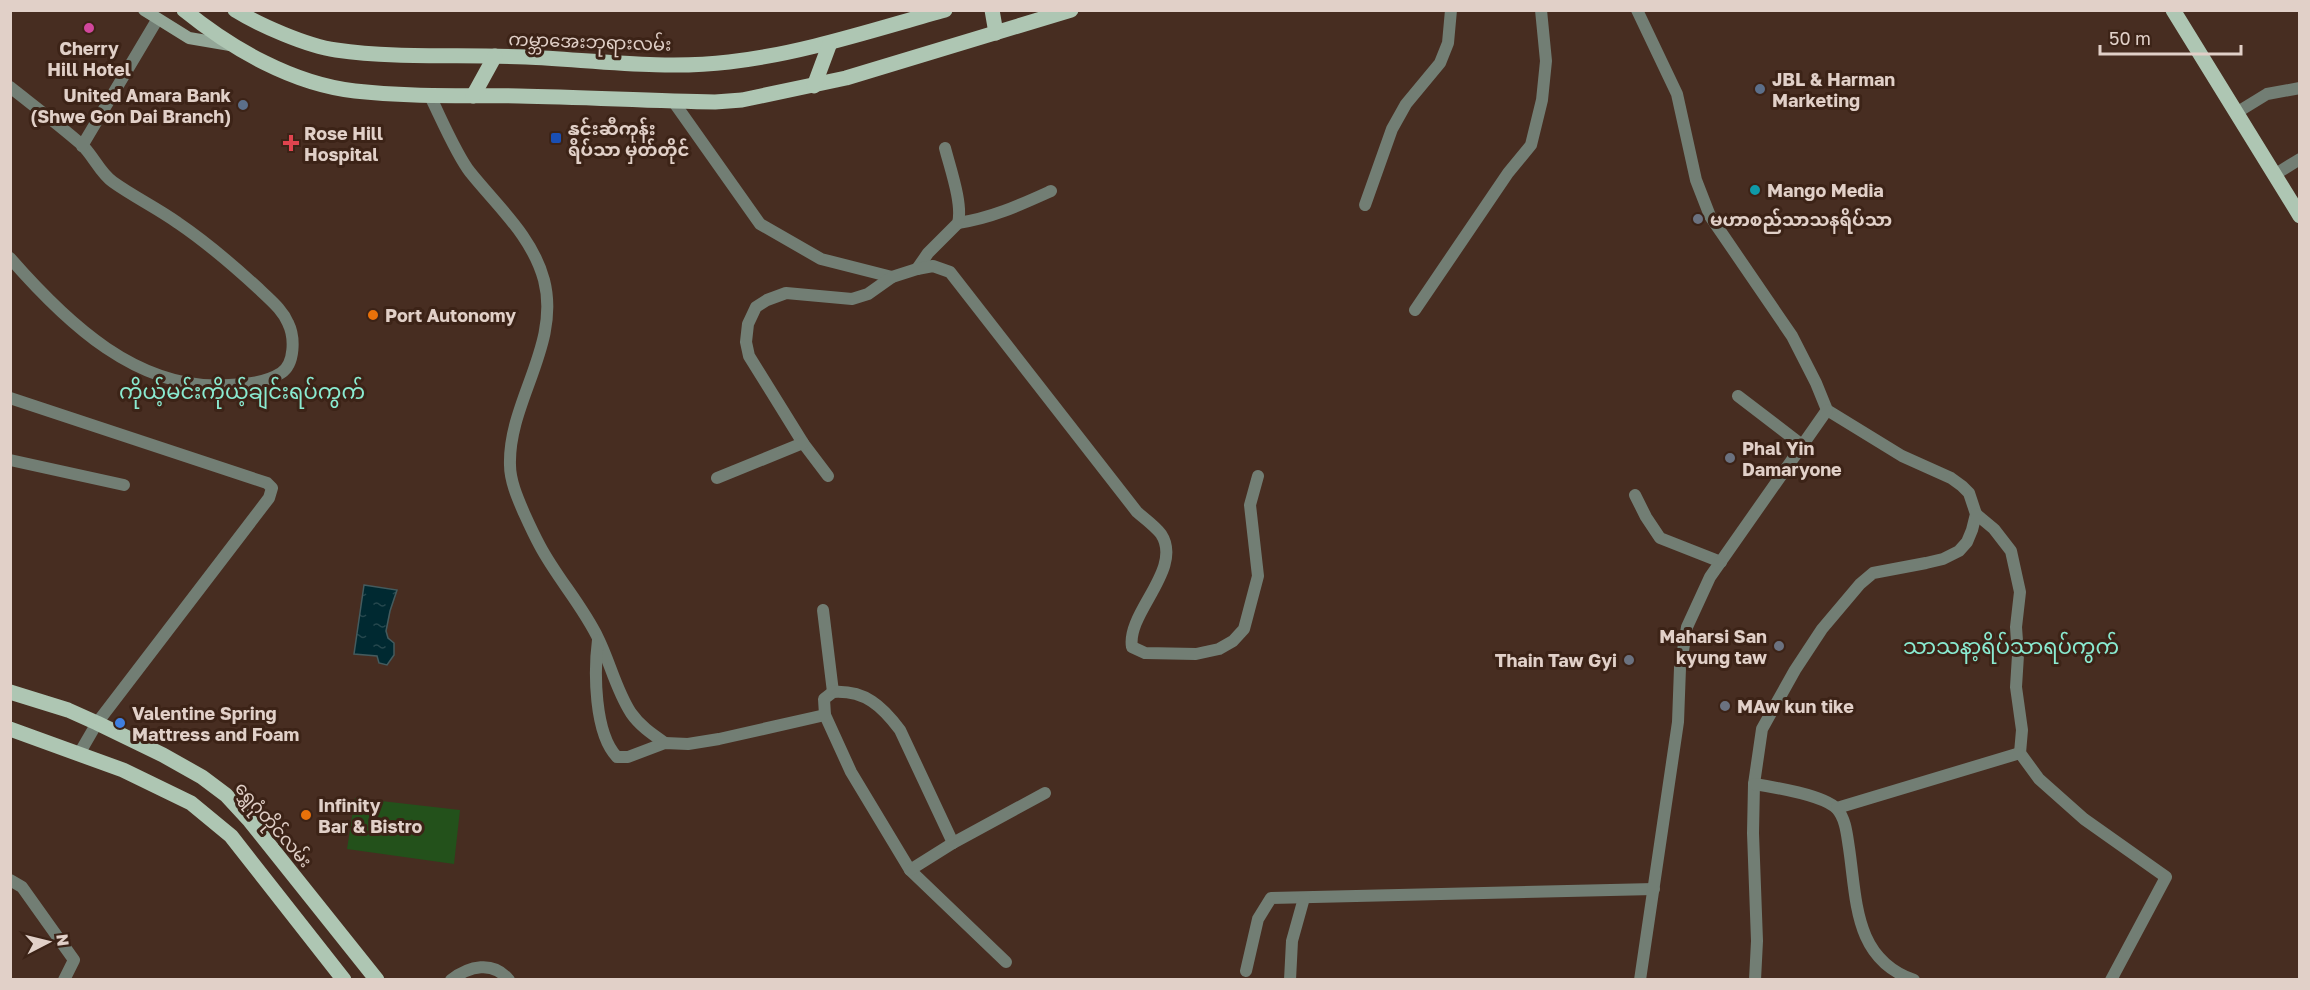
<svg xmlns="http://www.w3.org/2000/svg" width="2310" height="990" font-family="'Golos Text','Noto Sans Myanmar',sans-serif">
<defs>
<pattern id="water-ripples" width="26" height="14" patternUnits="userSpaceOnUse" patternTransform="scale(1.5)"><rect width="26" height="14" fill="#002931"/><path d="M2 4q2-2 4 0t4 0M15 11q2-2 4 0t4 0" fill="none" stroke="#25474d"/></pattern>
</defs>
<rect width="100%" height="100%" fill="#472d21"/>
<polygon fill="#23511b" points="355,798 460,810 454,864 347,849"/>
<polygon fill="url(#water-ripples)" stroke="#445b5e" stroke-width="1.5" points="364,585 397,590 390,611 386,631 388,638 394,643 394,655 387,665 379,663 377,656 354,654"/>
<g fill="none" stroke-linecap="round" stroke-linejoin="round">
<g stroke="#727e74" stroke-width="12">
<polyline points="1637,10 1677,94 1696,180 1710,216 1792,336 1816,383 1827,410 1902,456 1951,478 1962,486 1969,493 1976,514 1972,530 1967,542 1959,551 1943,559 1926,563 1873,573 1860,584 1822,629 1795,670 1762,729 1754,784 1753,833 1757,941 1755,980"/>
<path d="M10,87c24,19 48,37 71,57 12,11 19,29 32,38 21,15 44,26 65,41 28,19 56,43 81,66 11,11 23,20 29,34 7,14 7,41 -7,50 -16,10 -34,11 -52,12 -91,7 -163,-63 -219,-127"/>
<path d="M430,96c11,22 26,58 40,76 28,35 62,64 74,108 17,65 -36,122 -34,185 0,16 8,34 14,48 5,11 10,22 16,33 17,32 42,59 58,92 12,24 18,52 33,75 9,13 21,21 34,30"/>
<polyline points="673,101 760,224 821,259 892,277"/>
<polyline points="2236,113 2267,94 2300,88"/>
<polyline points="82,146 157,20"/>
<polyline points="2274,175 2300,159"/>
<polyline points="1365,205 1392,129 1406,104 1440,63 1448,43 1451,10"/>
<path d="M958,223c34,-5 62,-18 93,-32"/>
<path d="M917,269l11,-16 30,-30c5,-19 -8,-55 -13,-75"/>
<polyline points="1415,310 1508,173 1531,145 1542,100 1546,61 1541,10"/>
<polyline points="1738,396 1802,445"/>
<polyline points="10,398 267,483 272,488 269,498 97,723 79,754"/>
<polyline points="10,460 124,485"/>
<path d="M828,476l-25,-33 -54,-87 -3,-14 2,-18 8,-17 11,-7 19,-7 66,6 16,-5 24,-17 25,-8 16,-3 17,6 187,240c7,6 18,14 24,22 23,35 -35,79 -29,113l13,6 51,1 23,-5 14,-8 11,-12 14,-53 -8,-71 8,-29"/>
<polyline points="717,478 803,443"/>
<polyline points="1635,495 1646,517 1660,538 1721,562"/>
<polyline points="1976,514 1994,529 2011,551 2020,592 2016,627 2018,655 2016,687 2022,730 2020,753"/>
<polyline points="823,610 833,692"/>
<path d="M598,640c-4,31 -4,93 19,117h11l37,-14 23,1 31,-5 106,-24"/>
<path d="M1754,784c19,3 70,11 83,25 9,10 10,27 12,39 8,54 5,111 65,132"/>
<polyline points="1837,808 2020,753 2039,779 2084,819 2166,877 2111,980"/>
<path d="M953,843l-53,-113c-18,-24 -35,-40 -67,-38l-9,7 1,16 26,57 59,98 96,92"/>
<polyline points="910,870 953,843 1045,793"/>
<polyline points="10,880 22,887 74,960 64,980"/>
<polyline points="1246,971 1258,919 1271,898 1654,889"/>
<path d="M451,980c18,-14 42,-20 58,0"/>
<polyline points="1290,980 1292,941 1304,898"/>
<polyline points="1640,980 1678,722 1680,668 1687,627 1710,577 1827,410"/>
</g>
<polyline stroke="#94a798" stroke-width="12" points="144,10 189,38 230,45"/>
<g stroke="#aec6b3" stroke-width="15">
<path d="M184,10c48,39 109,74 171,81 55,6 109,4 164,5 65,1 131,5 196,6l27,-2 104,-22 225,-68"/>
<path d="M235,10c24,15 72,36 101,40 62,9 127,4 190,7 66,3 138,13 203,5 72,-8 147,-33 216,-52"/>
<polyline points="992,10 996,33"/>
<polyline points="2173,10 2300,216"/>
<polyline points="814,86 830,43"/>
<polyline points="473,96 495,56"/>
<polyline points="10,692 68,710 97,723 163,755 202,777 226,795 250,821 377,980"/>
<polyline points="10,729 123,770 191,803 231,836 344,980"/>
</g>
</g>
<circle fill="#d1479c" stroke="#3c2317" stroke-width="2" cx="89" cy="28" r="6"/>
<g fill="#5c6f8a" stroke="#3c2317" stroke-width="2">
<circle cx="1760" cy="89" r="6"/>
<circle cx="243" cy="105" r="6"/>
</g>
<rect fill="#1a4fb4" stroke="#3c2317" stroke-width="2" x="550" y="132" width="12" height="12" rx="3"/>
<path fill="#e0444e" stroke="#3c2317" stroke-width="2" d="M288 134h6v6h6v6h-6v6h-6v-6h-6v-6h6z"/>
<circle fill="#0f9aa8" stroke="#3c2317" stroke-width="2" cx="1755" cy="190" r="6"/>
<g fill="#6b7280" stroke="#3c2317" stroke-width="2">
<circle cx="1698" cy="219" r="6"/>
<circle cx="1730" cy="458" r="6"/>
<circle cx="1779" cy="646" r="6"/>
<circle cx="1629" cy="660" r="6"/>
<circle cx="1725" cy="706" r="6"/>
</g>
<g fill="#e8710a" stroke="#3c2317" stroke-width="2">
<circle cx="373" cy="315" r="6"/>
<circle cx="306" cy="815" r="6"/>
</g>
<circle fill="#3f7fe0" stroke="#3c2317" stroke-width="2" cx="120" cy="723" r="6"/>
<g text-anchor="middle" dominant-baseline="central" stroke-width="6" stroke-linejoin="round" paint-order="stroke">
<g font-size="18" fill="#e1d0c8" stroke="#3c2317">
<text transform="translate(590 41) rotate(2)">ကမ္ဘာအေးဘုရားလမ်း</text>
<text transform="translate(274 824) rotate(49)">ရွှေဂုံတိုင်လမ်း</text>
</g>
<g font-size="18" font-weight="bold" fill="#e1d0c8" stroke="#3c2317" text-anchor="start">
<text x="89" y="48" text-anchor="middle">Cherry<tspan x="89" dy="21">Hill Hotel</tspan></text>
<text x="1772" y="79">JBL &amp; Harman<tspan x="1772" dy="21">Marketing</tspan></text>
<text x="231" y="95" text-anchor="end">United Amara Bank<tspan x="231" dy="21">(Shwe Gon Dai Branch)</tspan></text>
<text x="568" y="128">နှင်းဆီကုန်း<tspan x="568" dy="21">ရိပ်သာ မှတ်တိုင်</tspan></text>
<text x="304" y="133">Rose Hill<tspan x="304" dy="21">Hospital</tspan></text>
<text x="1767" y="190">Mango Media</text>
<text x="1710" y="219">မဟာစည်သာသနရိပ်သာ</text>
<text x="385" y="315">Port Autonomy</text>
<text x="1742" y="448">Phal Yin<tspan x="1742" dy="21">Damaryone</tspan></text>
<text x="1767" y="636" text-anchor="end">Maharsi San<tspan x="1767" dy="21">kyung taw</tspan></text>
<text x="1617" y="660" text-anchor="end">Thain Taw Gyi</text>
<text x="1737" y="706">MAw kun tike</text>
<text x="132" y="713">Valentine Spring<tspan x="132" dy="21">Mattress and Foam</tspan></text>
<text x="318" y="805">Infinity<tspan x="318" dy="21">Bar &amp; Bistro</tspan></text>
</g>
<g font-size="21" fill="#8aebd1" stroke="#3c2317">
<text x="242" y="391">ကိုယ့်မင်းကိုယ့်ချင်းရပ်ကွက်</text>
<text x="2011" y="646">သာသနာ့ရိပ်သာရပ်ကွက်</text>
</g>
</g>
<rect width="2310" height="990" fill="none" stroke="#e1d0c8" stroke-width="24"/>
<g transform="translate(48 942) rotate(83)" stroke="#3c2317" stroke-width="4.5" paint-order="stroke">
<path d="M0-4.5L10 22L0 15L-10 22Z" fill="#e1d0c8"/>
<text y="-9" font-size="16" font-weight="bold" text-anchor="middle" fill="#e1d0c8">N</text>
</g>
<path d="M2100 45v9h141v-9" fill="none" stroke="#e1d0c8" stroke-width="3"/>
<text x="2109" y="45" font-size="18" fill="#e1d0c8" stroke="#3c2317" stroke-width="4.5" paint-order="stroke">50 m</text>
</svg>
